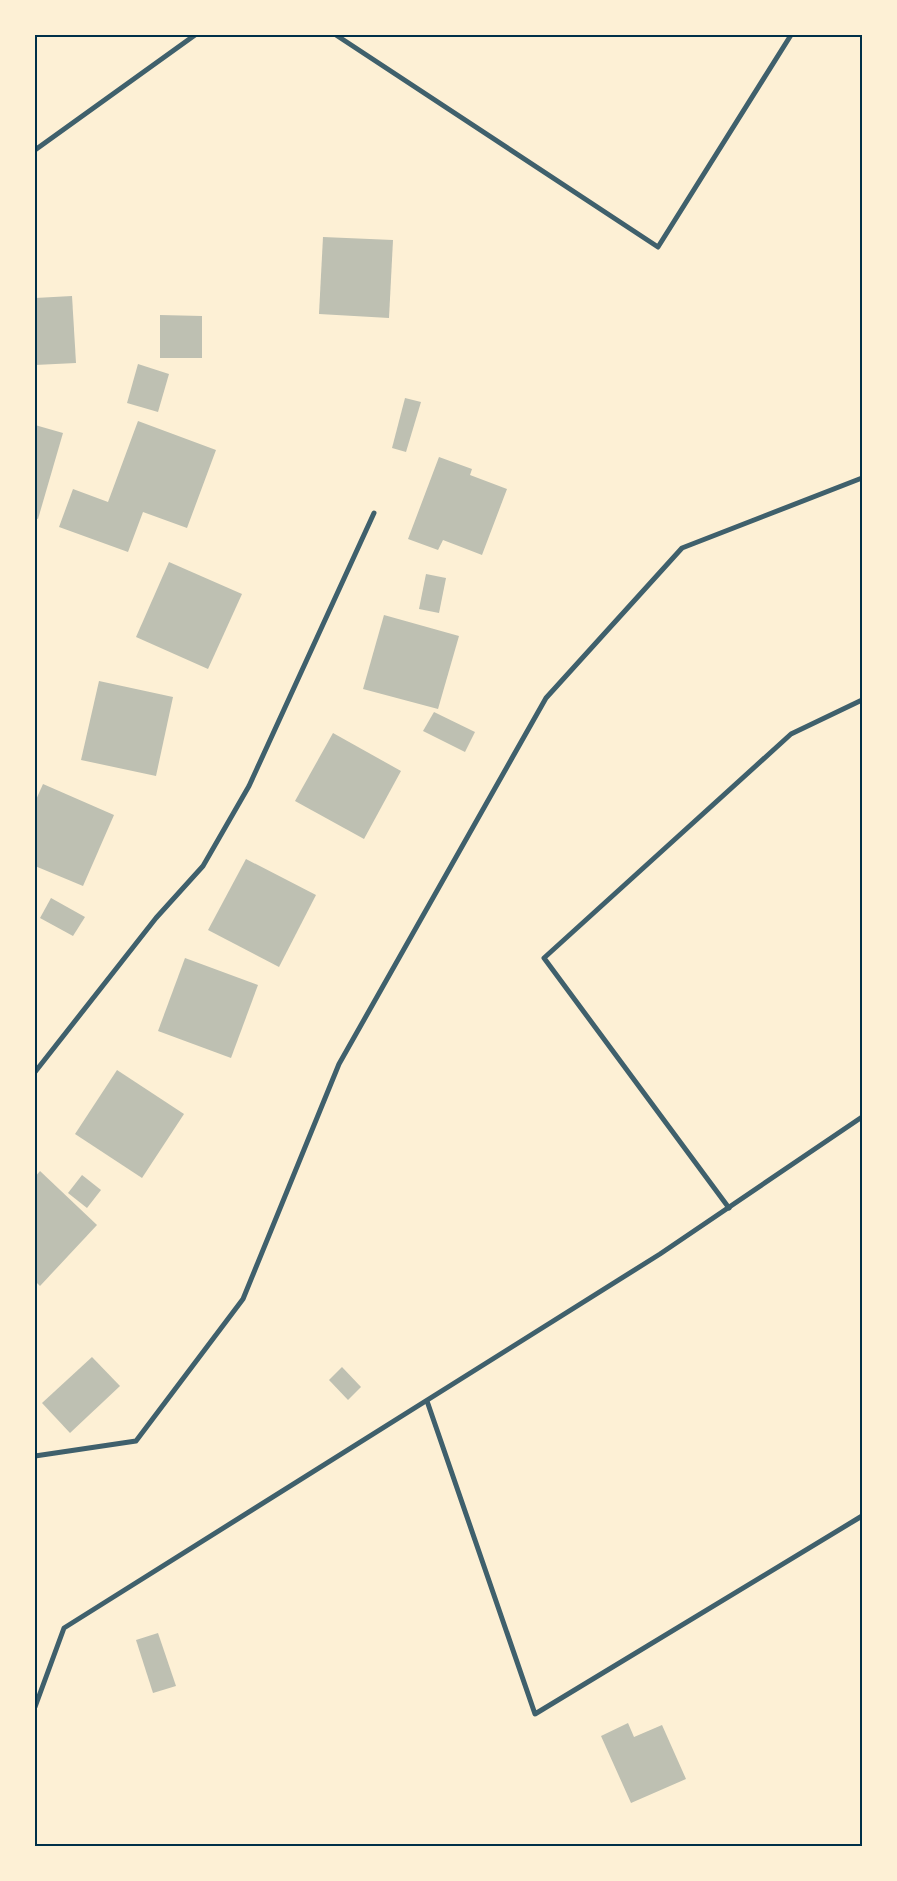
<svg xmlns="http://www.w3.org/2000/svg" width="897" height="1881" font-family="'Noto Serif',serif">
<rect width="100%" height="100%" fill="#fdf0d5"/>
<g fill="#bec0b2">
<polygon points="323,237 393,240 389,318 319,314"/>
<polygon points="72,296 76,363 35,365 35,298"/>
<polygon points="160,315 202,316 202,358 160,358"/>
<polygon points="138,364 169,374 158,412 127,403"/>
<polygon points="405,398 421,402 406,452 392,448"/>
<polygon points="138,421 216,450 187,528 143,512 128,552 59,527 73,489 108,502"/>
<polygon points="35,425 63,433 38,519 35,518"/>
<polygon points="439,457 472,469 470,475 507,489 482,555 443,540 438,550 408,539"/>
<polygon points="169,562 242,594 208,669 136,637"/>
<polygon points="426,574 446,578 439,613 419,609"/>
<polygon points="384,615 459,636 438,709 363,689"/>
<polygon points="99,681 173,697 156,776 81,760"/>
<polygon points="434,712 475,732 465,752 423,731"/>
<polygon points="333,733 401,771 364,839 295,801"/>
<polygon points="43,784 114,815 83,886 35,866 35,802"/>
<polygon points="246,859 316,895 279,967 208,930"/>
<polygon points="51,898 85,917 73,936 40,918"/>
<polygon points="185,958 258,985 231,1058 158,1031"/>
<polygon points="117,1070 184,1114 142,1178 75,1134"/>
<polygon points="40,1171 97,1225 40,1286 35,1281 35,1177"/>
<polygon points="82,1175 101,1190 87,1208 68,1193"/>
<polygon points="92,1357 120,1386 70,1433 42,1403"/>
<polygon points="342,1367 361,1387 348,1400 329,1380"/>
<polygon points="158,1633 176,1686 153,1693 136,1640"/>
<polygon points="628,1723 634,1737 662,1725 686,1779 631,1803 601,1736"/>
</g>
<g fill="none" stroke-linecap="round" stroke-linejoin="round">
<g stroke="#3f606c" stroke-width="5">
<polyline points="336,35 658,247 791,35"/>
<polyline points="35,150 195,35"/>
<polyline points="35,1072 156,918 203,866 249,786 374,513"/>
<polyline points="729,1208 544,958 791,734 862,700"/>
<polyline points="427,1401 535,1714 862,1516"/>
<polyline points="35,1456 136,1441 243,1299 339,1064 546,698 682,548 862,478"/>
<polyline points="35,1707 64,1628 660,1254 862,1117"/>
</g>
</g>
<rect width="897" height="1881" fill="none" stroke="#fdf0d5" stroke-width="72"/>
<rect x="36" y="36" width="825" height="1809" fill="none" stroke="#003049" stroke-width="2"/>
</svg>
